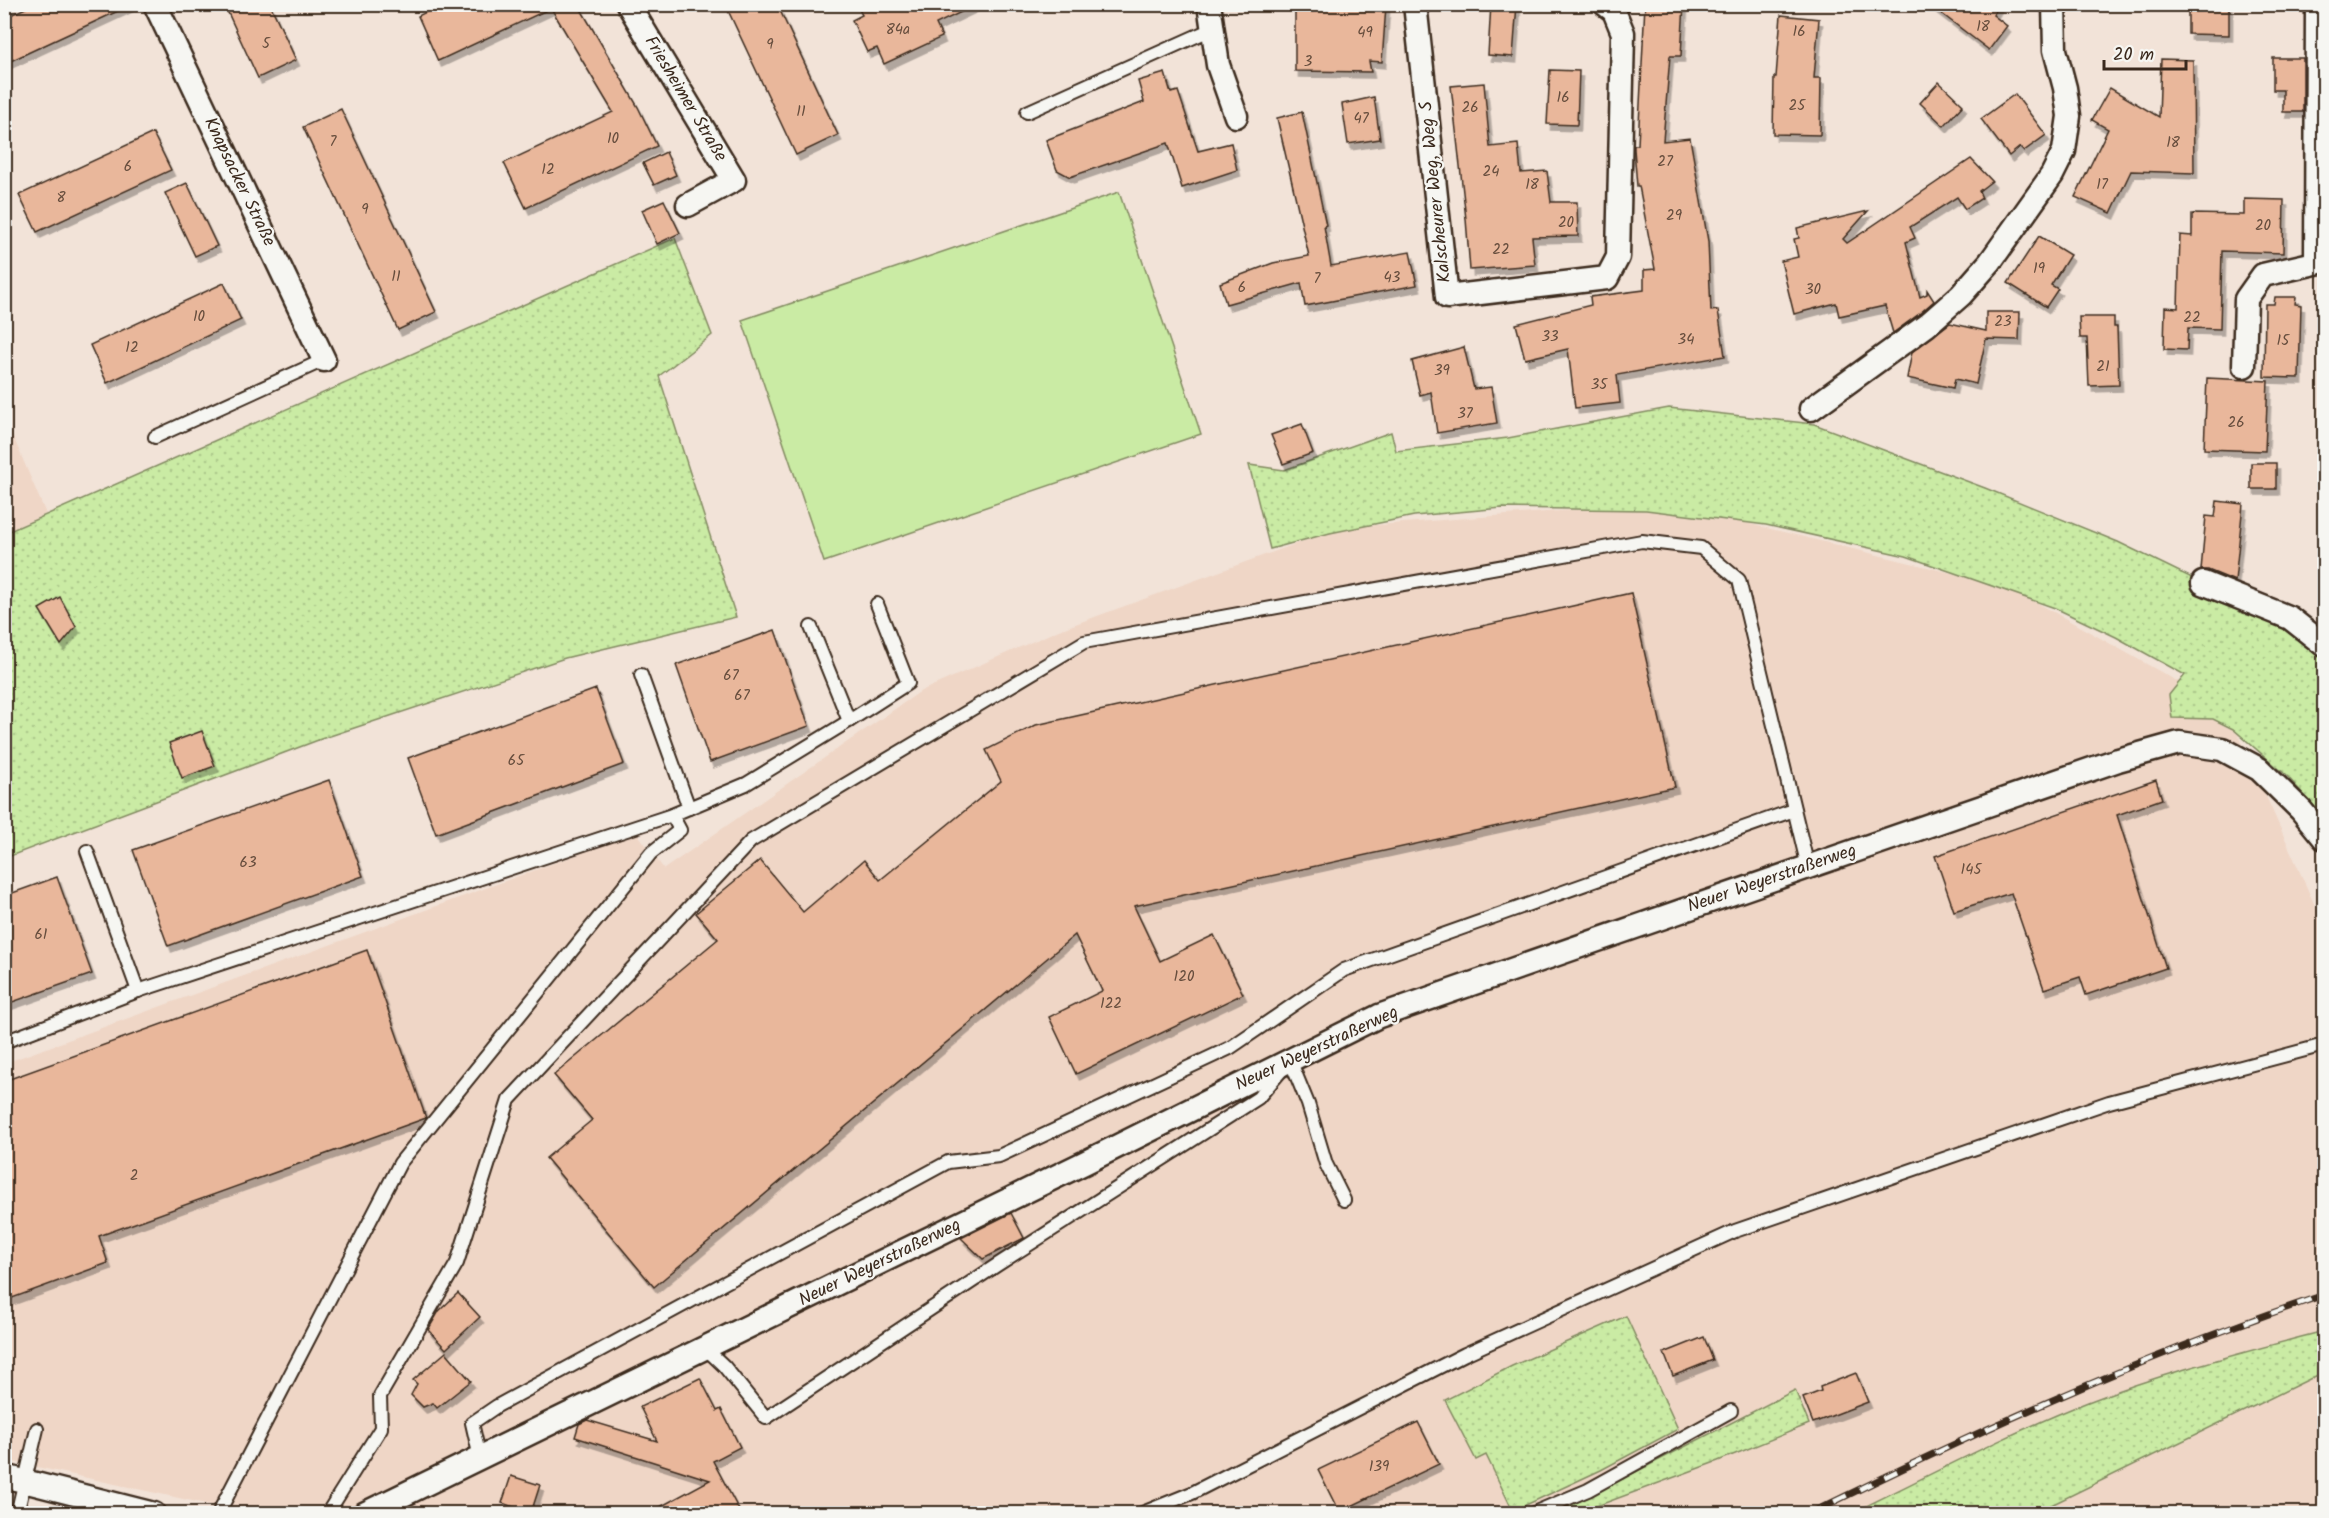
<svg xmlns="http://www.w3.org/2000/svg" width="2329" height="1518" font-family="Kalam,sans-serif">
<defs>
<pattern id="green-dots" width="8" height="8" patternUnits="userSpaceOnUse" patternTransform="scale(1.5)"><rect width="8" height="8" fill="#caeba4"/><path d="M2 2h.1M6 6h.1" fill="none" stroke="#aeca8d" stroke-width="1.8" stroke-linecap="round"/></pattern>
<filter id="shadow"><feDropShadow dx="3.5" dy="6" stdDeviation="0" flood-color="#0004"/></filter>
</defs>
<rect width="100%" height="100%" fill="#f2e3d8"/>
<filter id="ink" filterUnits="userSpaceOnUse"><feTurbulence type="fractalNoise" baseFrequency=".0167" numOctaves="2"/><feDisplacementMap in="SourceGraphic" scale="12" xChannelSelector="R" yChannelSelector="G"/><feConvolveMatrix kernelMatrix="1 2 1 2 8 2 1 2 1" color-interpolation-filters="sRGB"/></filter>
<g filter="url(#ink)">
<g fill="#efd6c6">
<polygon points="4,415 46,514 5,533 4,533"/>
<polygon points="1664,503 2009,587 2227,709 2324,926 2324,1513 252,1514 5,1460 5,1063 637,833 664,869 921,691 1059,630 1339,528"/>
<polygon points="5,1500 62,1513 5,1513"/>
</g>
<g fill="url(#green-dots)" stroke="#828a61" stroke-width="1.5">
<polygon points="675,238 712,335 659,376 736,617 565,658 321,739 5,858 5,533"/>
<polygon points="1669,408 1814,424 1985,488 2118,542 2295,628 2324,657 2324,817 2286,775 2233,729 2213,719 2172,718 2169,695 2185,675 2116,637 2055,608 1906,556 1766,525 1646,510 1502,508 1414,516 1330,533 1270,549 1249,465 1284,470 1391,432 1396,451 1508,438"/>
<polygon points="1626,1316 1678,1429 1601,1470 1513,1511 1486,1455 1476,1460 1445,1400 1512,1366"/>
<path d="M2324,1331v41l-289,141h-183c78,-38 155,-79 236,-111 77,-30 157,-50 236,-71z"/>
<polygon points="1795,1390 1809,1424 1718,1461 1578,1513 1554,1514"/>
</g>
<polygon fill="#caeba4" stroke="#828a61" stroke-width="1.5" points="1119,192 1201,434 824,562 742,320"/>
<g fill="#e9b79b" stroke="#3b2a1e" stroke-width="1.5" filter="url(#shadow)">
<polygon points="34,4 133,4 4,64 4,18"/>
<polygon points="224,4 270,4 296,60 258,78"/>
<polygon points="442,4 578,4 638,107 657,146 526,208 504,163 613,112 551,8 438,61 418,16"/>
<polygon points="725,4 777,4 838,135 796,155"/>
<polygon points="856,4 978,4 936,24 942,37 884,64 877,48 867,52 852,20 862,15"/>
<polygon points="1295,4 1386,6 1382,62 1369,61 1371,72 1295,71"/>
<polygon points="1491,4 1517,4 1513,57 1488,55"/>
<polygon points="1645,4 1684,4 1681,56 1670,56 1663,141 1690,138 1708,241 1711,311 1718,310 1725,356 1617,375 1620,403 1575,408 1568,349 1525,359 1516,324 1591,305 1590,297 1644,290 1644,270 1655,269 1639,186 1637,186 1634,149 1634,145 1638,145"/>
<polygon points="1929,4 1999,4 1993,15 2007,26 1989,50"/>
<polygon points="2188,4 2229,4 2229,35 2188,34"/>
<polygon points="1781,15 1819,19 1814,78 1821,78 1820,135 1773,134 1774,77 1776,77"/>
<polygon points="2273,58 2303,58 2303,112 2283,112 2283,90 2273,90"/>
<polygon points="2161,59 2193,60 2194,173 2131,171 2111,213 2075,197 2108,129 2092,120 2110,88 2159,117"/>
<polygon points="1550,70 1579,71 1577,125 1547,124"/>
<polygon points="1165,73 1171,93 1178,91 1198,151 1231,143 1237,170 1182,188 1168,143 1070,177 1057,170 1046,140 1144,102 1138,81"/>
<polygon points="1939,82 1963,105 1944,126 1920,103"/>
<polygon points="1484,83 1490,147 1518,144 1521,173 1547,171 1551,202 1577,202 1578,236 1532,237 1535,265 1470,270 1466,219 1451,86"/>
<polygon points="2015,94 2046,135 2024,151 2020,147 2009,156 1981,119"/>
<polygon points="1374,97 1380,139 1348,144 1342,104"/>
<polygon points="341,109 436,312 398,330 303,127"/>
<polygon points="1302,112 1326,225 1324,226 1331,266 1410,252 1417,285 1305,306 1301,283 1226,304 1220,283 1273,263 1309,256 1277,118"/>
<polygon points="153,133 171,170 37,232 19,195"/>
<polygon points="666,152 676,175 654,185 643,163"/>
<polygon points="1971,159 1992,181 1979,191 1982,198 1965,209 1957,197 1910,227 1915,238 1906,242 1920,297 1927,294 1927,290 1934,301 1919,314 1893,333 1885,306 1839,316 1836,303 1794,314 1781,261 1798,257 1794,239 1799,238 1797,228 1868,211 1843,239 1847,243"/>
<polygon points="187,183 217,246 195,256 165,193"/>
<polygon points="2244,199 2284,200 2283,253 2222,251 2220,329 2188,328 2187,350 2164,349 2165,307 2178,308 2180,235 2192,236 2192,214 2244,215"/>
<polygon points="664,200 680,233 657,244 642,210"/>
<polygon points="2039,236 2070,255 2051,285 2058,289 2046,307 2008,283"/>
<polygon points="224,283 241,320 107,383 90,345"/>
<polygon points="2275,297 2296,297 2295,304 2301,305 2299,378 2264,377 2265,304 2274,304"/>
<polygon points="1986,312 2020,312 2019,340 1986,339 1976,384 1955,379 1953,388 1907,378 1912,352 1950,323 1986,331"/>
<polygon points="2079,317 2114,317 2114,327 2117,327 2119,385 2089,386 2087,338 2080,338"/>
<polygon points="1464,347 1474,389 1491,387 1497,423 1437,433 1431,392 1420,395 1412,361"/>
<polygon points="2207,378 2268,381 2265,451 2204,449"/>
<polygon points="1302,424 1313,453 1283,464 1271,435"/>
<rect x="2251" y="463" width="25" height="26"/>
<polygon points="2217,501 2243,504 2235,581 2208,570 2201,570 2206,516 2215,517"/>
<polygon points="1631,593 1675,787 1134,906 1160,961 1214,935 1243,994 1076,1074 1049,1017 1102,991 1075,935 654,1287 546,1158 592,1120 554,1075 718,939 696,913 760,860 803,912 864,860 880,880 1001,781 986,750 1036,725"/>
<polygon points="60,597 76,627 61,645 39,609"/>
<polygon points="775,630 809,726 710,762 676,665"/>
<polygon points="596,689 624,764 436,834 408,758"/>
<polygon points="202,731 215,766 182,778 169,743"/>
<polygon points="329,780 363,876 168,946 133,850"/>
<polygon points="2156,780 2162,799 2117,815 2166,968 2086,995 2080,977 2044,989 2011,893 1954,911 1935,856"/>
<polygon points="57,877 92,974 4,1005 4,896"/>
<polygon points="367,950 426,1118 99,1236 108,1263 4,1301 4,1081"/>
<polygon points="1011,1213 1024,1238 983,1259 961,1238"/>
<polygon points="458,1293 480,1317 446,1349 428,1330 439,1311"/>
<polygon points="1704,1337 1713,1360 1673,1376 1664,1353"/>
<polygon points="446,1352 471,1381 437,1408 433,1403 423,1407 411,1395 417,1384 413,1380"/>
<polygon points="1856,1373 1868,1402 1813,1423 1803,1398 1821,1391 1820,1387"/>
<polygon points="700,1378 717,1411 721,1409 740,1447 713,1461 741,1514 647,1514 710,1480 575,1437 579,1424 587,1420 657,1441 640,1407"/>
<polygon points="1418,1422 1439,1464 1339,1512 1318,1470"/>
<polygon points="511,1476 540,1485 531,1513 502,1503"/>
</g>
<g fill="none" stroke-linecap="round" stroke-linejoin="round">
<g stroke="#3b2a1e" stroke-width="16">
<g id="service">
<polyline points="1027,112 1203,33 1213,31"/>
<polyline points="155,437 324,360"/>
<polyline points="641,675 689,808"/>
<polyline points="849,721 908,683 877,604"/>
<polyline points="87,851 138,991"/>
<polyline points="4,1042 138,991 672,815 746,784 849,721 811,627"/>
<polyline points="705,1348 724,1366 766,1418 997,1265 1258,1098 1290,1060 1308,1104 1326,1164 1344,1200"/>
<polyline points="480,1458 472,1423 497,1406 948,1162 999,1156 1230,1048 1344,970 1794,810"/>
<polyline points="17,1514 37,1429"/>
<polyline points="218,1514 400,1163 651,853 680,830 672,815"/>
<polyline points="327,1514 381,1428 380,1396 457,1263 509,1100 751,841 1084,642 1642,541 1701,548 1739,580 1808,867"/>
<polyline points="1140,1514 1192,1493 1465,1354 1735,1231 2109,1102 2324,1045"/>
<polyline points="1531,1514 1588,1490 1731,1411"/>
</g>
</g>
<g stroke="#3b2a1e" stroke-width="27">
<g id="minor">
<polyline points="155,4 324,360"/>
<polyline points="628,4 734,180 688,205"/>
<polyline points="1209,4 1218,65 1236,116"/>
<polyline points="1415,4 1447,297 1607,278 1618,257 1623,33 1614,11 1605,4"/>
<polyline points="2316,261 2317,4"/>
<polyline points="2244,366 2246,299 2263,275 2324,261"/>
<polyline points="1811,409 1927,325 1961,295 1990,262 2052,175 2064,151 2069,116 2065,88 2055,50 2054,4"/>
<polyline points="2203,583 2290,618 2324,645"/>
<polyline points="4,1476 154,1514"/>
<polyline points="364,1514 1084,1163 1379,1016 1808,867 2118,760 2179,743 2222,749 2259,769 2301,810 2324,838"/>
</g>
</g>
<use href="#service" stroke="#f6f6f2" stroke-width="12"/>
<use href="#minor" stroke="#f6f6f2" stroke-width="22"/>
<g stroke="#3b2a1e" stroke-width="7">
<path id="rail" d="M1809,1514c168,-83 338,-160 515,-219"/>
</g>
<use href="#rail" stroke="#f6f6f2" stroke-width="4.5" stroke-dasharray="14" stroke-linecap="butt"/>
</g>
</g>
<g text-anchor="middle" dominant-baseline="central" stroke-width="4.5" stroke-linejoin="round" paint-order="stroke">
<g font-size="15" fill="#664d3d">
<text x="1983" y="27">18</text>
<text x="898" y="30">84a</text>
<text x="1799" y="32">16</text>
<text x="1365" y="33">49</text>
<text x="266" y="44">5</text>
<text x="770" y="45">9</text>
<text x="1308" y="62">3</text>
<text x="1563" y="98">16</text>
<text x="1797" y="106">25</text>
<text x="1470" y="108">26</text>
<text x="801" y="112">11</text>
<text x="1361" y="119">47</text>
<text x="613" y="139">10</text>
<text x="333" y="142">7</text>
<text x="2173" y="143">18</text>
<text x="1665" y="162">27</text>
<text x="128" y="167">6</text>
<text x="548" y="170">12</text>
<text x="1491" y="172">24</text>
<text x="1532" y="185">18</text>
<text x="2102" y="185">17</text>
<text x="61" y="198">8</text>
<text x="365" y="210">9</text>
<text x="1674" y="216">29</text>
<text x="1566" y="223">20</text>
<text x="2263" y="226">20</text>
<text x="1501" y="250">22</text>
<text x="2039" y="269">19</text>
<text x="396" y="277">11</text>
<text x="1392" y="278">43</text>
<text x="1317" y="279">7</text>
<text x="1242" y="288">6</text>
<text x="1813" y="290">30</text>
<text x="199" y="317">10</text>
<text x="2192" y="318">22</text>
<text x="2003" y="322">23</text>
<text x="1550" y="337">33</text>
<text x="1686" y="340">34</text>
<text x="2283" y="341">15</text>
<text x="132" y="348">12</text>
<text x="2103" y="367">21</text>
<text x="1442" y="371">39</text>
<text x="1599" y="385">35</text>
<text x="1465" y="414">37</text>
<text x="2236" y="423">26</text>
<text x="731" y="676">67</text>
<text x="742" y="696">67</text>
<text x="516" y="761">65</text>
<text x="248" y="863">63</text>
<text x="1971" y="870">145</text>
<text x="41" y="935">61</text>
<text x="1184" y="977">120</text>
<text x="1111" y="1004">122</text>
<text x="134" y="1176">2</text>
<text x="1379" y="1467">139</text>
</g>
<g font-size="18" fill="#3b2a1e" stroke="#f6f6f2">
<text transform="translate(685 99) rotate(59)">Friesheimer Straße</text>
<text transform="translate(239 182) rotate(64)">Knapsacker Straße</text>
<text transform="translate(1436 192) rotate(-96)">Kalscheurer Weg, Weg S</text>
<text transform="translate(1772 879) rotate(-19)">Neuer Weyerstraßerweg</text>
<text transform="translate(1317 1049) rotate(-25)">Neuer Weyerstraßerweg</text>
<text transform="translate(880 1263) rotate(-26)">Neuer Weyerstraßerweg</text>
</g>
</g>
<rect width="2329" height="1518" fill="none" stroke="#f6f6f2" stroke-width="24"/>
<rect x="12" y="12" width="2305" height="1494" fill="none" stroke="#3b2a1e" stroke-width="2" filter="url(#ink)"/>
<path d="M2104 60v9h82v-9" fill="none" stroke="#3b2a1e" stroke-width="3"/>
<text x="2113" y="60" font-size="18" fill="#3b2a1e" stroke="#f6f6f2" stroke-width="4.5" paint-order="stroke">20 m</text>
</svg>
